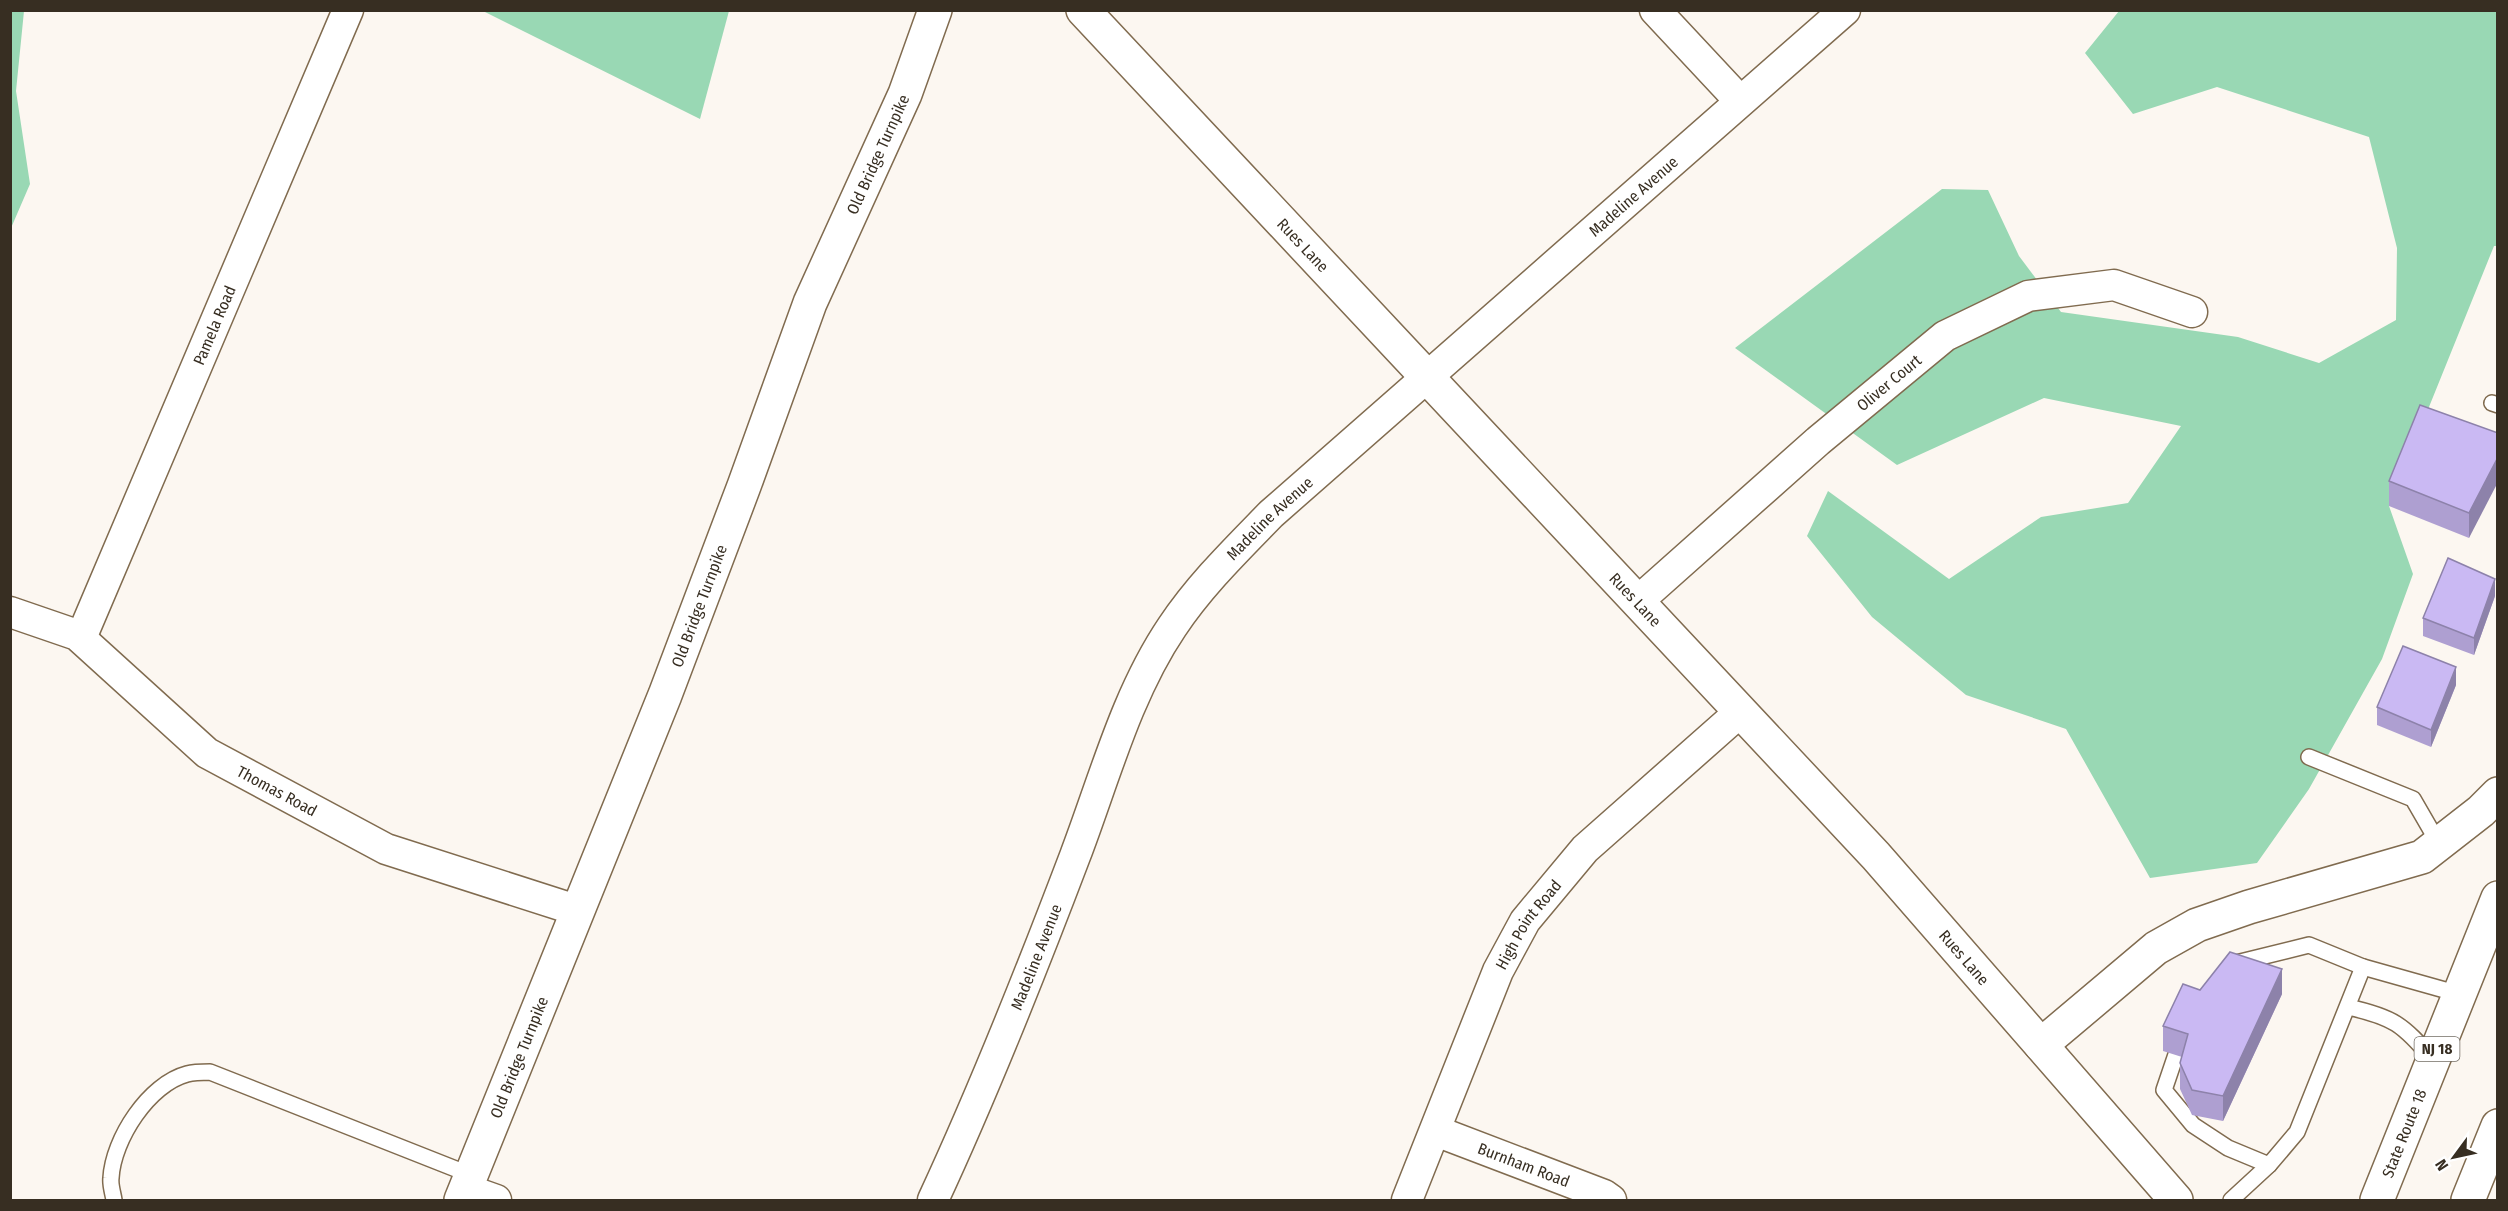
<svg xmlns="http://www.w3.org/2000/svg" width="2508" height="1211" font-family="'Fira Sans Condensed',sans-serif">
<rect width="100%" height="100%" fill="#fcf7f1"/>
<g fill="#99d8b4">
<polygon points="11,10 24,11 16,91 30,184 11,228"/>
<polygon points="483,11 729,11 700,119"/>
<polygon points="2119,11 2497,11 2497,246 2494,246 2389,506 2413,574 2382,659 2309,789 2257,863 2150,878 2066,729 1966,695 1872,617 1807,536 1828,491 1949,579 2041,517 2128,503 2181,426 2044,398 1897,465 1735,348 1942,189 1988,190 2019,256 2061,312 2238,337 2319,363 2396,320 2397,248 2369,137 2217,87 2133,114 2085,53"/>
</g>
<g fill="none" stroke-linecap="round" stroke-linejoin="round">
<g stroke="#806b4f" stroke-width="18">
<g id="service">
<polyline points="2492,403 2498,405"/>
<polyline points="2309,757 2413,799 2439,844"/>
<polyline points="2363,967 2459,994"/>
<path d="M2348,1007c45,10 55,17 85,53"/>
<polyline points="2182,1037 2164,1090 2193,1125 2228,1148 2269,1165"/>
<path d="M114,1200c-1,-7 -4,-15 -3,-22 2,-39 38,-94 76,-104 7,-2 16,-2 23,-2l261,103"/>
<polyline points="2231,1200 2269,1165 2297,1132 2363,967 2309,945 2232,964"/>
</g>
</g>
<g stroke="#806b4f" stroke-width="33">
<g id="minor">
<polyline points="1655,10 1740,101"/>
<path id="s1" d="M1637,602l181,-161 127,-105 83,-40 86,-11 78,27"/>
<path id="s2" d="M10,612l67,23 130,118 179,96 190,61"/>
<path id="s3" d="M81,638l267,-628"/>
<path id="s4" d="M1436,1131l168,64 7,5"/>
<polyline points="465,1189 496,1200"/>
<path id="s5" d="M933,1200c52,-112 98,-228 142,-344 29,-76 51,-161 97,-229 28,-42 64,-77 99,-113l574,-504"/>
<path id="s6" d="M1407,1200l91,-229 27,-50 60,-72 155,-137"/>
</g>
</g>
<g stroke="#806b4f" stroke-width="36">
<g id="tertiary">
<path id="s7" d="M1083,10l793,846 300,344"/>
<path id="s8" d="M461,1200l204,-505 79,-209 66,-183 95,-209 30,-84"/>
</g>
</g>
<g stroke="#806b4f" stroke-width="36">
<g id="trunk">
<polyline points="2041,1045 2156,948 2197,925 2249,907 2422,857 2481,811 2498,794"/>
<path id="s9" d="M2377,1200l121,-302"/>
<polyline points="2468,1200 2498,1126"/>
</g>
</g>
<use href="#service" stroke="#fff" stroke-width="15"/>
<use href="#minor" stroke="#fff" stroke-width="30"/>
<use href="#tertiary" stroke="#fff" stroke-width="33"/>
<use href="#trunk" stroke="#fff" stroke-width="33"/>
</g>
<g fill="#ae9fd1">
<polygon points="2498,433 2469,538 2389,506 2389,481"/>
<polygon points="2495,596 2474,655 2423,636 2423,618"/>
<polygon points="2456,685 2431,747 2377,725 2377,707"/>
<polygon points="2200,990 2282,994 2223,1121 2192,1115 2180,1089 2180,1063 2182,1057 2163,1051 2163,1026"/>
</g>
<g fill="#8d82aa">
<polygon points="2498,457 2498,482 2469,538 2469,513"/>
<polygon points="2495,579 2495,596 2474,655 2474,638"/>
<polygon points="2456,667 2456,685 2431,747 2431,730"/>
<polygon points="2282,969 2282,994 2223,1121 2223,1096"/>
</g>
<g fill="#cab9f3" stroke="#8d82aa" stroke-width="1.5">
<polygon points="2420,405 2498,433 2498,457 2469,513 2389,481"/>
<polygon points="2448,558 2495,579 2474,638 2423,618"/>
<polygon points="2403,646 2456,667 2431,730 2377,707"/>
<polygon points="2230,952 2282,969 2223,1096 2192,1090 2180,1063 2188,1034 2163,1026 2183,984 2200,990"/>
</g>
<g text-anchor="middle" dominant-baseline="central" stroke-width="4.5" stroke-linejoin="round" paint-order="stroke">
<rect fill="#fff" stroke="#736d64" stroke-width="1.5" x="2414.5" y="1037" width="45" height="24" rx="4.5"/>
<g font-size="15" font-weight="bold" fill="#372e22">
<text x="2437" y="1049">NJ 18</text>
</g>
<g font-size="16" fill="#372e22" stroke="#fff">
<text stroke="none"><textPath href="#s8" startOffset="1126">Old Bridge Turnpike</textPath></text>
<text stroke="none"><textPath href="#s5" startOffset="1254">Madeline Avenue</textPath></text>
<text stroke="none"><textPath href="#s7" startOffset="322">Rues Lane</textPath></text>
<text stroke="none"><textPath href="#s3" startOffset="340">Pamela Road</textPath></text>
<text stroke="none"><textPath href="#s1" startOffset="334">Oliver Court</textPath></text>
<text stroke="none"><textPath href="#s5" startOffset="768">Madeline Avenue</textPath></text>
<text stroke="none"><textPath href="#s7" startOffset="808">Rues Lane</textPath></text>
<text stroke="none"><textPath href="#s8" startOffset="640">Old Bridge Turnpike</textPath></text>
<text stroke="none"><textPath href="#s2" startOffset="326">Thomas Road</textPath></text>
<text stroke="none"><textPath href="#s6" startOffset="302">High Point Road</textPath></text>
<text stroke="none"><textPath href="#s5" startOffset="264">Madeline Avenue</textPath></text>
<text stroke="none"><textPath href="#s7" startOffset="1294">Rues Lane</textPath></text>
<text stroke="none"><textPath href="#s8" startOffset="154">Old Bridge Turnpike</textPath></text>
<text stroke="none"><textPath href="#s9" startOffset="72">State Route 18</textPath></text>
<text stroke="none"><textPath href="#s4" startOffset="94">Burnham Road</textPath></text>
</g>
</g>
<rect width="2508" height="1211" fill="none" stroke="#372e22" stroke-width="24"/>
<g transform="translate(2454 1157) rotate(237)" stroke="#ffffff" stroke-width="4.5" paint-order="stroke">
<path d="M0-4.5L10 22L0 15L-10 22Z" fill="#372e22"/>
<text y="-9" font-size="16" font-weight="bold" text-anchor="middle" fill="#372e22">N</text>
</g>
</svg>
